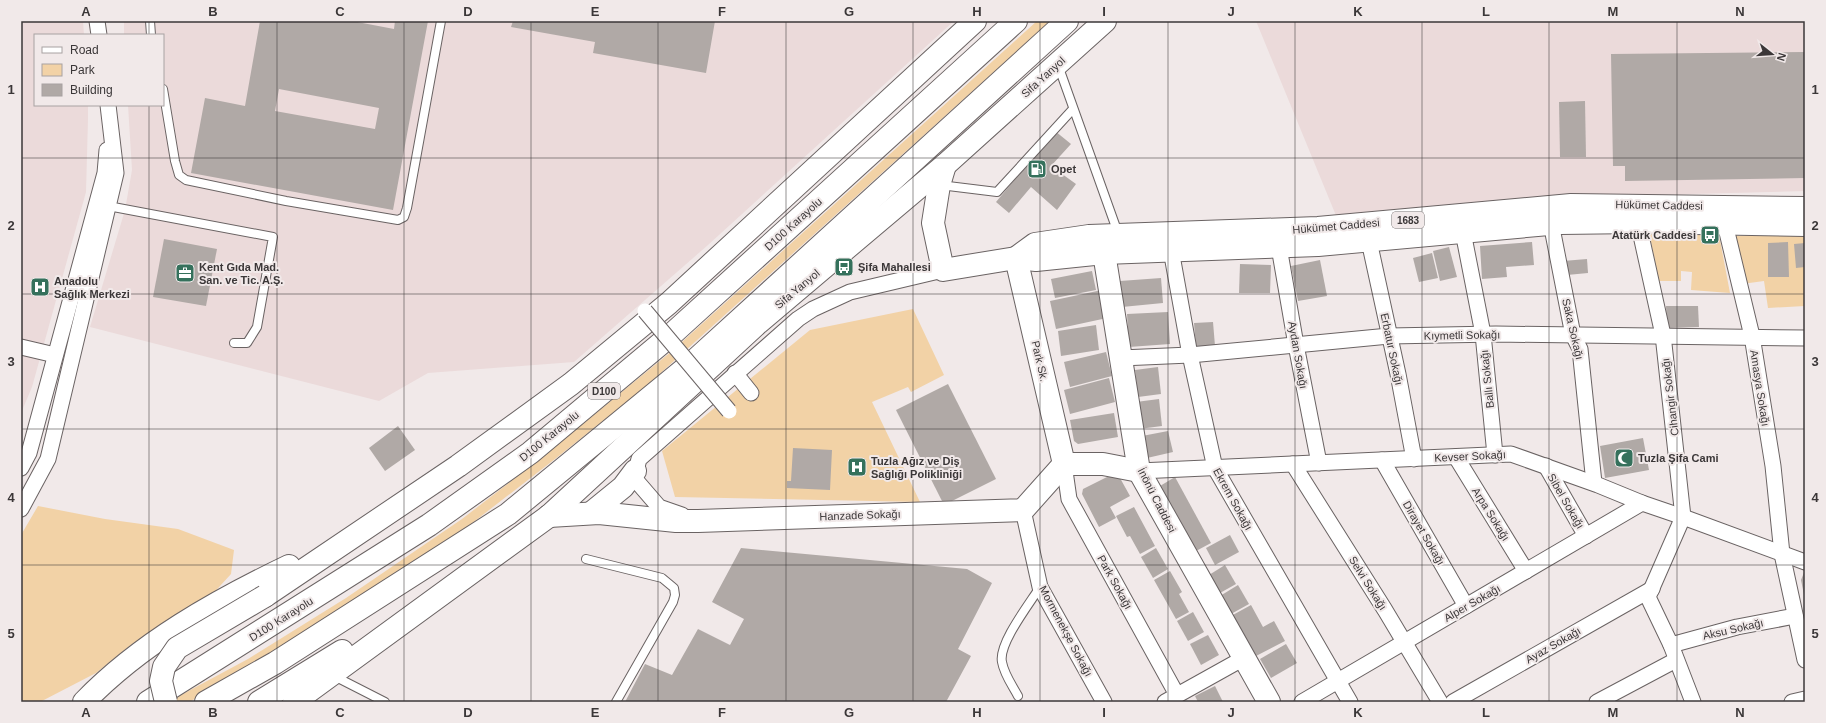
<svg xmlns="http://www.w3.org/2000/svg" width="1826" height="723" font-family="Helvetica,sans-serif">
<rect width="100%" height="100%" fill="#f1e9e9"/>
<g fill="#ebdada">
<polygon points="21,21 83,21 84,35 35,35 35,105 88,105 88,119 86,192 32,387 21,413"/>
<polygon points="124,21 954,21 708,245 574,362 428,373 379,401 90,327 125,210 132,170 128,105 163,105 163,35 124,35"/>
<polygon points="1256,21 1805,21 1805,191 1536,198 1337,218"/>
</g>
<g fill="#f2d2a6">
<polygon points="1037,21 1050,21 643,389 555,459 462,531 245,672 189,702 168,702 248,659 346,598 462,519 541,458 672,351"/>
<polygon points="1649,232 1719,235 1730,293 1691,290 1692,272 1681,271 1681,281 1659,281"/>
<polygon points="1805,234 1805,306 1768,308 1764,281 1742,284 1733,236"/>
<polygon points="913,309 944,375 911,392 908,387 872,402 920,502 675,497 662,451 810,330"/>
<polygon points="38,506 105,519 178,529 234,550 231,574 209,598 132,644 96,673 40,702 21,702 21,535"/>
</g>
<g fill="#b0a9a6" fill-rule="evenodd">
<path d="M260,21h92l42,8 1,-8h33l-35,189 -202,-37 14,-75 40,8zM279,89l100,19 -4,21 -100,-18z"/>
<polygon points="513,21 715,21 706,73 593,53 595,42 511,27"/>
<polygon points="1805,52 1805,178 1625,181 1625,166 1613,166 1611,54"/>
<polygon points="1585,101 1586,157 1560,157 1559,102"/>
<polygon points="1055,131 1071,144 1051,166 1076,184 1057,210 1031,187 1009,213 996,202"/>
<polygon points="164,239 217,249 206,306 153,297"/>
<polygon points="1532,242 1534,265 1506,267 1507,277 1482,279 1480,246"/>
<polygon points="1788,242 1789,277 1768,277 1768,243"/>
<polygon points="1805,243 1805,267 1796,268 1794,244"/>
<polygon points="1449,247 1457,277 1440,281 1433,251"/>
<polygon points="1432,253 1438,278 1419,282 1413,258"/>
<polygon points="1587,259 1588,273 1567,275 1563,261"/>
<polygon points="1320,260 1327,296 1298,301 1291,266"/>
<polygon points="1240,264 1271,265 1270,293 1239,293"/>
<polygon points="1092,271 1096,290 1055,298 1051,279"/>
<polygon points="1161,278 1163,303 1122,307 1120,281"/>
<polygon points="1102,290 1107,318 1056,329 1050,301"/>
<polygon points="1666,306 1698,306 1699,327 1667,328"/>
<polygon points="1168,312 1170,344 1129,347 1127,314"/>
<polygon points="1213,322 1215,346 1196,348 1194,323"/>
<polygon points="1096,325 1099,350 1061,356 1058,331"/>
<polygon points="1106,352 1112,376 1070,387 1064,362"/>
<polygon points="1158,367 1161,394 1138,397 1135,370"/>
<polygon points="1109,378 1115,402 1070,414 1064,390"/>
<polygon points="948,384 996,479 944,505 896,410"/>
<polygon points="1159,399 1162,426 1139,429 1136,402"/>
<polygon points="1114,413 1118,437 1078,444 1074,441 1070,420"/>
<polygon points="398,426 415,450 385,471 369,448"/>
<polygon points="1168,431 1173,452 1147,458 1142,436"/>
<polygon points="1643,438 1649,470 1605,478 1600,446"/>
<polygon points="793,448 832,450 830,490 787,488 787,481 791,481"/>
<polygon points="1109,476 1120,478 1130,496 1110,507 1116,518 1099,527 1082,494 1083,489"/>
<polygon points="1175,477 1211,543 1196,551 1160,486"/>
<polygon points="1134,507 1155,546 1140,554 1130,536 1127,537 1116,516"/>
<polygon points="1230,535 1239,552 1215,565 1206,548"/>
<polygon points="741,548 967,569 992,583 958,649 971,656 946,702 625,702 645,664 672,675 698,629 730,645 744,619 712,602"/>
<polygon points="1156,548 1168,569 1153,578 1141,557"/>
<polygon points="1225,565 1236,584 1220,593 1209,575"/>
<polygon points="1805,570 1805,595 1804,595 1801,580"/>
<polygon points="1170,571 1182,592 1179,594 1189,612 1176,619 1154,580"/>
<polygon points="1238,585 1249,604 1231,614 1220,596"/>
<polygon points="1251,605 1263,627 1274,621 1285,641 1256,656 1245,636 1242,638 1231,616"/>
<polygon points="1193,612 1204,632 1188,641 1177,621"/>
<polygon points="1208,635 1219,655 1201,665 1190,644"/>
<polygon points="1286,644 1297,663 1271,678 1260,659"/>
<polygon points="1215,686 1223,702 1198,702 1195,696"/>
</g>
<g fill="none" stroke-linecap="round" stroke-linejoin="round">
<g stroke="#6a6363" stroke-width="10">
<g id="lane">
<polyline points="150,21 151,35"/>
<polyline points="1058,65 1118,233"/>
<polyline points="163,89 175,161 179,175 186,180 286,201 398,220 404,217 407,208 441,21"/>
<polyline points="940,185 997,192 1073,109"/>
<polyline points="108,206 273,237 257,327 247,343 234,343"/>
<polyline points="586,559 662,578 674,588 675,595 673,602 616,702"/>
<polyline points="334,676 385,702"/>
<path d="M1018,696c-6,-11 -14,-22 -16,-34 -4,-18 28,-59 38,-75"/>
</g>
</g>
<g stroke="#6a6363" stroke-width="17">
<g id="street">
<polyline points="97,21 99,35"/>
<polyline points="1638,222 1663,335 1683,517 1648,597 1671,645 1693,702"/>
<polyline points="1551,223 1573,335 1580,349 1594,483"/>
<polyline points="1725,224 1752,336 1773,466 1782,554 1805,660"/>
<polyline points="1463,232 1483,334 1495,455"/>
<polyline points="1369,241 1398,374 1414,459"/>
<polyline points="1279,247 1296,345 1319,463"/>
<polyline points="1171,250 1190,355 1215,468 1350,702"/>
<polyline points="21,347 55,355"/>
<polyline points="1121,358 1190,355 1389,336 1496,334 1805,338"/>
<polyline points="735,373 751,393"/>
<polyline points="1456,457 1526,571"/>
<polyline points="1382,460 1466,606"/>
<polyline points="1064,464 1069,499 1177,695"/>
<polyline points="1293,464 1385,610 1440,702"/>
<polyline points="1546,466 1586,536"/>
<polyline points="21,468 29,453 105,173 107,150"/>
<polyline points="1139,471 1511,454 1598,485 1642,503 1683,517 1805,562"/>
<polyline points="21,509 48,459 116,173 108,105"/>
<polyline points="1023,510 1040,587 1104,702"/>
<polyline points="682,515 659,507 634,478 639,459 798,319 813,309 850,292 943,270"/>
<polyline points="1671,645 1737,627 1795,616"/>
<polyline points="1165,702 1244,658"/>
<polyline points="1302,702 1642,503"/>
<polyline points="1453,702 1652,589"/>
<polyline points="1597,702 1676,660"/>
<polyline points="1792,702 1805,699"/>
</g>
</g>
<g stroke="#6a6363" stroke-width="24">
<g id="secondary">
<polyline points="1104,253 1139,471 1269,702"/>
<polyline points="1016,258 1064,464"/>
<polyline points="1064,464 1103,464 1139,471"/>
<polyline points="591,513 623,487 635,471"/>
<polyline points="549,516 599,513 676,521 698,521 1023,510 1064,464"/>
</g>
</g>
<g stroke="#6a6363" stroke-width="24">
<g id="primary">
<polyline points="945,165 939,185 933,223 943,270 1016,258 1036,260 1104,253 1318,245 1560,223 1638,222 1805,225"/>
<polyline points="1016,258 1035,244 1089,236 1318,228 1571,205 1805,208"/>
<polyline points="549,516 758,323 945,165 1105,21"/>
</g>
</g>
<g stroke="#6a6363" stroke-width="24">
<g id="highway">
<polyline points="265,596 458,466 571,384 669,303 975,21"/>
<path d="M84,702c57,-59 132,-101 205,-136"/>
<polyline points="148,702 429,525 530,453 671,335 1016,21"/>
<polyline points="206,702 275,663 508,514 693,362 1067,21"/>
<polyline points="259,702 342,651"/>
<polyline points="294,702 549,516"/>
</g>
</g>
<use href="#lane" stroke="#fff" stroke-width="8"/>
<use href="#street" stroke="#fff" stroke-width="15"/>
<use href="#secondary" stroke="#fff" stroke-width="22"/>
<use href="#primary" stroke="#fff" stroke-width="22"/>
<use href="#highway" stroke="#fff" stroke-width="22"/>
<g stroke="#6a6363" stroke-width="17" stroke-linecap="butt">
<polyline id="street-bridge" points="645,311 729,411"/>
</g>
<g stroke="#6a6363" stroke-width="24" stroke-linecap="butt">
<polyline id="highway-bridge" points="166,702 161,681 164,667 177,648 265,596"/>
</g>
<use href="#street-bridge" stroke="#fff" stroke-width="15"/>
<use href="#highway-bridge" stroke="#fff" stroke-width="22"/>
</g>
<path fill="none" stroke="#3b3738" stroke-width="1" stroke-opacity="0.55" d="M149,21v14M277,21v681M404,21v681M531,21v681M658,21v681M786,21v681M913,21v681M1040,21v681M1168,21v681M1295,21v681M1422,21v681M1549,21v681M1677,21v681M149,105v597M21,158h1784M21,294h1784M21,429h1784M21,565h1784"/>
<defs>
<g id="fuel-square" transform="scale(1)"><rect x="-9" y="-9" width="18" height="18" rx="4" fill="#35715c" stroke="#f1e9e9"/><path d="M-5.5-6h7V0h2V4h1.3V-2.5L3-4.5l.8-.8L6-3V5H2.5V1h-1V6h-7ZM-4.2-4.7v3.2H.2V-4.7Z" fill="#fff"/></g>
<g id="bus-square" transform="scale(1)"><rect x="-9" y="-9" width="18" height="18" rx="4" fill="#35715c" stroke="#f1e9e9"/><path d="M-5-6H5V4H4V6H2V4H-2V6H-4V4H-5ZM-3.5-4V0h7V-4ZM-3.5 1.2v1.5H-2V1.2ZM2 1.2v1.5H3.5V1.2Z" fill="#fff"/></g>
<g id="office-square" transform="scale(1)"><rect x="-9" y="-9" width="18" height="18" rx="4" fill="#35715c" stroke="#f1e9e9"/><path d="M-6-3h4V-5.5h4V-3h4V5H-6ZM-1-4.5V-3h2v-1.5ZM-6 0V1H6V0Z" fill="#fff"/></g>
<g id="hospital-square" transform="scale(1)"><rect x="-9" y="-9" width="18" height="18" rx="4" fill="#35715c" stroke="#f1e9e9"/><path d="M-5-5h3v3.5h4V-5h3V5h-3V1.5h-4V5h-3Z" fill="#fff"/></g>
<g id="mosque-square" transform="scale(1)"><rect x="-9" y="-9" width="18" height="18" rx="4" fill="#35715c" stroke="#f1e9e9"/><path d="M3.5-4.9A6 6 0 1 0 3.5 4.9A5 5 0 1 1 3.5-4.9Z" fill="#fff"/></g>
</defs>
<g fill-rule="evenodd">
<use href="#fuel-square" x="1037" y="169"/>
<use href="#bus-square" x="1710" y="235"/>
<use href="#bus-square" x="844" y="267"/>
<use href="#office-square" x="185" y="273"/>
<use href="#hospital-square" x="40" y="287"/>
<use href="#mosque-square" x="1624" y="458"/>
<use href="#hospital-square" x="857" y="467"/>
</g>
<g text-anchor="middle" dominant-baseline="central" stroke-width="4" stroke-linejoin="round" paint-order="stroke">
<g fill="#f1e9e9" stroke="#726c6d" stroke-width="1">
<rect x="1392" y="212" width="32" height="16" rx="3"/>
<rect x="588" y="383" width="32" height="16" rx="3"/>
</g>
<g font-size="10" font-weight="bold" fill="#3b3738">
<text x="1408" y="220">1683</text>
<text x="604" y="391">D100</text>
</g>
<g font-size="11" fill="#3b3738" stroke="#f1e9e9">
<text transform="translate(1043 77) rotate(-42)">Sifa Yanyol</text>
<text transform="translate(1659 205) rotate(1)">Hükümet Caddesi</text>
<text transform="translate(793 224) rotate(-42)">D100 Karayolu</text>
<text transform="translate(1336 226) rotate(-5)">Hükümet Caddesi</text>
<text transform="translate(797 289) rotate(-40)">Sifa Yanyol</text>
<text transform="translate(1573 329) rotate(77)">Saka Sokağı</text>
<text transform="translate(1462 335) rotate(-1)">Kıymetli Sokağı</text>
<text transform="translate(1392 349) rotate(78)">Erbatur Sokağı</text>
<text transform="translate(1298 355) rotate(80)">Aydan Sokağı</text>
<text transform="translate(1040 361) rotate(77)">Park Sk.</text>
<text transform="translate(1487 379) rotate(-96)">Ballı Sokağı</text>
<text transform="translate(1760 388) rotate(81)">Amasya Sokağı</text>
<text transform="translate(1670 397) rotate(-97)">Cihangir Sokağı</text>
<text transform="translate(549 436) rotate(-39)">D100 Karayolu</text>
<text transform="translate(1470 456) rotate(-3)">Kevser Sokağı</text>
<text transform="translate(1233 499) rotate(61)">Ekrem Sokağı</text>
<text transform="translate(1157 500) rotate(63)">İnönü Caddesi</text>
<text transform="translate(1566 501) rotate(60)">Sibel Sokağı</text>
<text transform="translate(1491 514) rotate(58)">Arpa Sokağı</text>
<text transform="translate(860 515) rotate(-2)">Hanzade Sokağı</text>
<text transform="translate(1424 533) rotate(60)">Dirayet Sokağı</text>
<text transform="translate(1115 582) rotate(61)">Park Sokağı</text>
<text transform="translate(1368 583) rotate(58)">Selvi Sokağı</text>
<text transform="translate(1472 603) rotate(-30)">Alper Sokağı</text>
<text transform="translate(281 619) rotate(-32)">D100 Karayolu</text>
<text transform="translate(1733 629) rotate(-13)">Aksu Sokağı</text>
<text transform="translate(1066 631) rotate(62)">Mormenekşe Sokağı</text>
<text transform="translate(1553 645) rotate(-30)">Ayaz Sokağı</text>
</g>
<g font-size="11" font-weight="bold" fill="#3b3738" stroke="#f1e9e9" text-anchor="start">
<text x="1051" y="169">Opet</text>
<text x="1696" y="235" text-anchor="end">Atatürk Caddesi</text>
<text x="199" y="267">Kent Gıda Mad.<tspan x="199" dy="13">San. ve Tic. A.Ş.</tspan></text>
<text x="858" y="267">Şifa Mahallesi</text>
<text x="54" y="281">Anadolu<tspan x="54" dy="13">Sağlık Merkezi</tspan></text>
<text x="1638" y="458">Tuzla Şifa Cami</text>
<text x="871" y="461">Tuzla Ağız ve Diş<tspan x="871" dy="13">Sağlığı Polikliniği</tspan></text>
</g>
</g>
<rect width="1826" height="723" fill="none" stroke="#f1e9e9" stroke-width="44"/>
<rect x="34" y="34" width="130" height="72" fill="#f1e9e9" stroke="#a8a2a2"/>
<rect x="42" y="47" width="20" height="6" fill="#ffffff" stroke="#a8a2a2"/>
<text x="70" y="54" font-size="12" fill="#3b3738">Road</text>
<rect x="42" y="64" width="20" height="12" fill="#f2d2a6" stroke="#a8a2a2"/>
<text x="70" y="74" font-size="12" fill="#3b3738">Park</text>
<rect x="42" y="84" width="20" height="12" fill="#b0a9a6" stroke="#a8a2a2"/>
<text x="70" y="94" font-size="12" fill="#3b3738">Building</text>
<g transform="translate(1772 54) rotate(107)" stroke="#f1e9e9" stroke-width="3" paint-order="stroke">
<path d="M0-3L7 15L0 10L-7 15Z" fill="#3b3738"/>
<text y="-6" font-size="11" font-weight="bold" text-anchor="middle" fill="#3b3738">N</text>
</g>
<rect x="22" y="22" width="1782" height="679" fill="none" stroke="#3b3738" stroke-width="1.5"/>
<g font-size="13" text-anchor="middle" font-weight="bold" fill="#3b3738">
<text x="86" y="16">A</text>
<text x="213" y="16">B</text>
<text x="340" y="16">C</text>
<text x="468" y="16">D</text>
<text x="595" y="16">E</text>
<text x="722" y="16">F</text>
<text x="849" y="16">G</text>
<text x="977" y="16">H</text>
<text x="1104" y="16">I</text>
<text x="1231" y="16">J</text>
<text x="1358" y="16">K</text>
<text x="1486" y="16">L</text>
<text x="1613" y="16">M</text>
<text x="1740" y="16">N</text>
<text x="11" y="94">1</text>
<text x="1815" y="94">1</text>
<text x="11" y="230">2</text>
<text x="1815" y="230">2</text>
<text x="11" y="366">3</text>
<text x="1815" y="366">3</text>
<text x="11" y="502">4</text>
<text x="1815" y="502">4</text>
<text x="11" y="638">5</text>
<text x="1815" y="638">5</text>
<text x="86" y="717">A</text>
<text x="213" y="717">B</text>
<text x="340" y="717">C</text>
<text x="468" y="717">D</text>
<text x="595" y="717">E</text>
<text x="722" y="717">F</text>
<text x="849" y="717">G</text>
<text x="977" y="717">H</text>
<text x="1104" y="717">I</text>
<text x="1231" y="717">J</text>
<text x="1358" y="717">K</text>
<text x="1486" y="717">L</text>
<text x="1613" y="717">M</text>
<text x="1740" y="717">N</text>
</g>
</svg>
